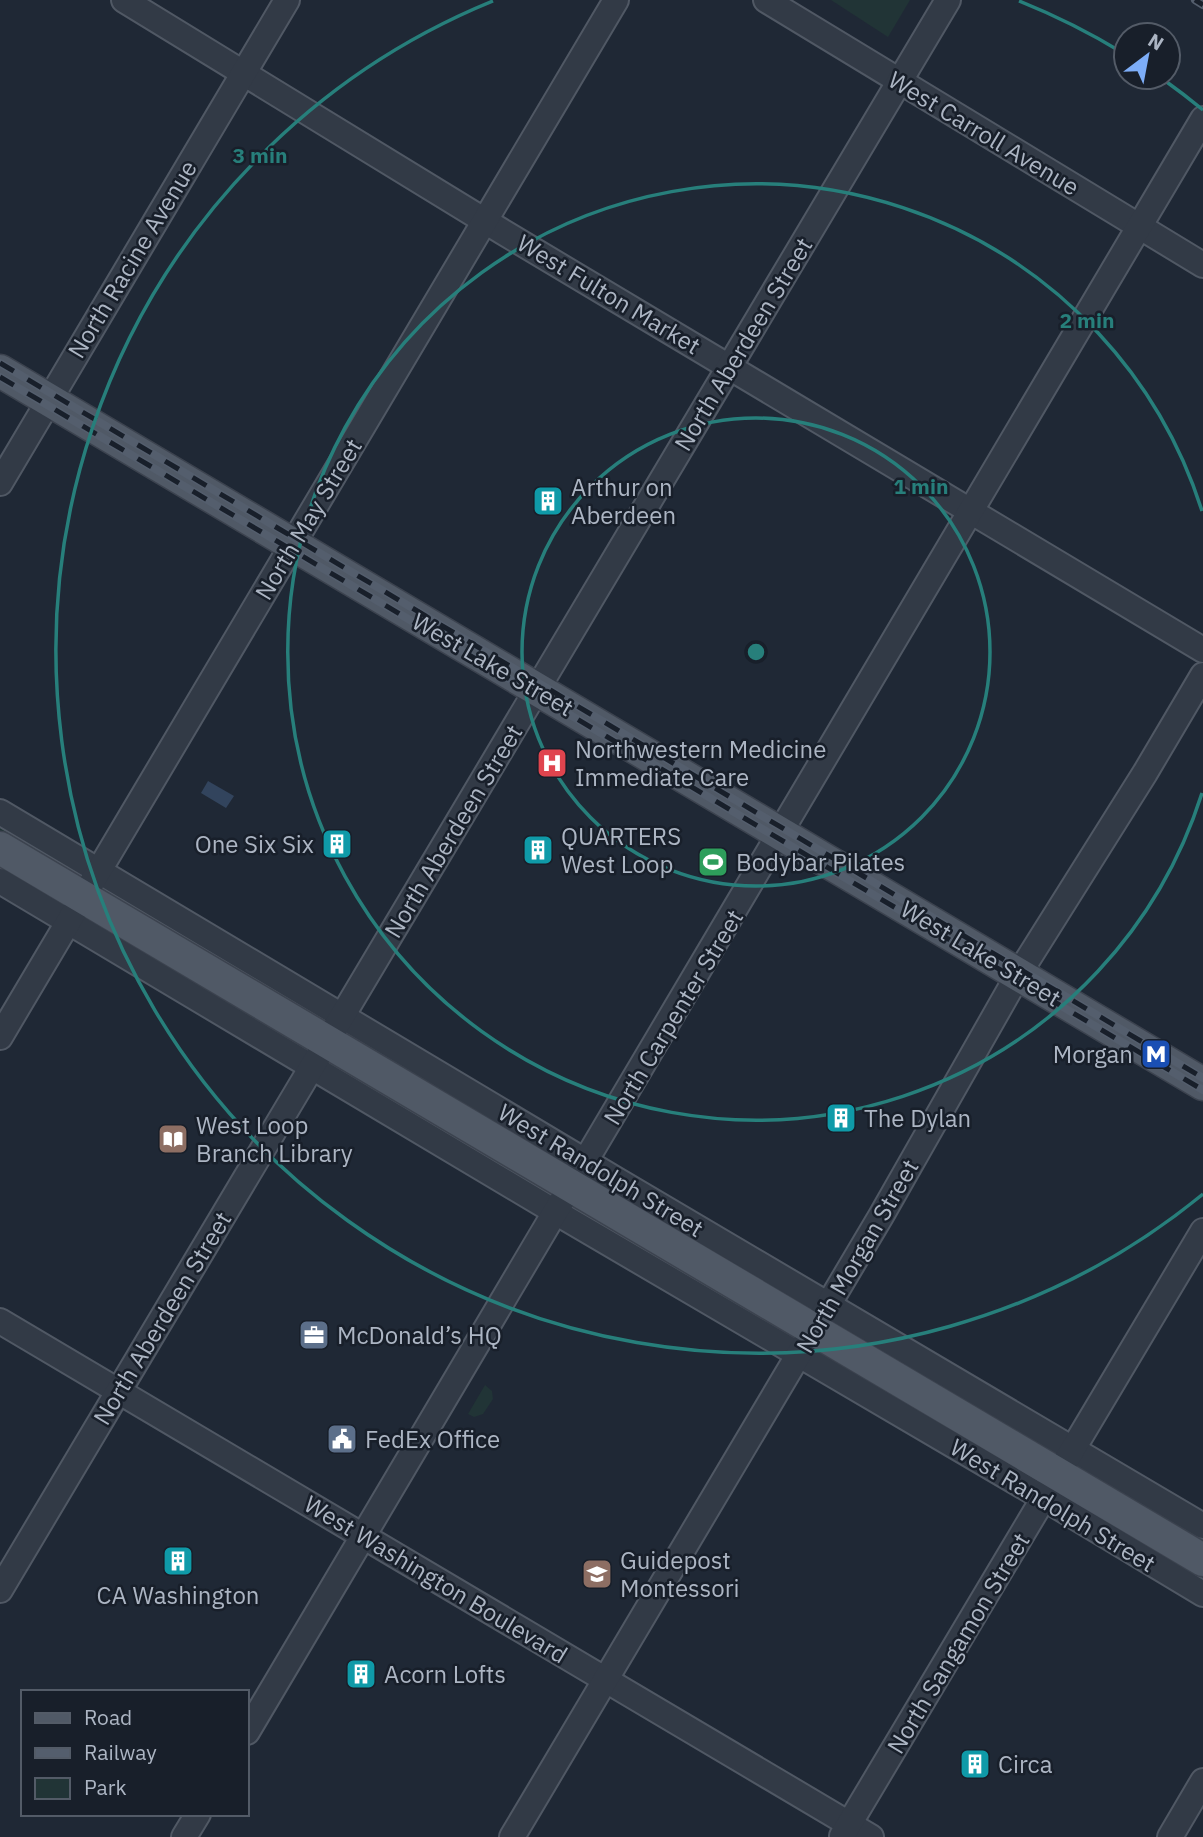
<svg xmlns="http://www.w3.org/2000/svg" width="1203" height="1837" font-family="'IBM Plex Sans',sans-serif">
<rect width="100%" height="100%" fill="#1f2835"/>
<g fill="#213436">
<polygon points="831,0 910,0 888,37"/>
<polygon points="0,825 60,861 57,866 0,833"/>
<polygon points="121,896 305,1005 301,1012 117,903"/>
<polygon points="349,1068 532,1177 528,1184 345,1075"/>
<polygon points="592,1212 767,1315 763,1322 589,1218"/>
<polygon points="485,1385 492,1391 493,1399 483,1414 474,1417 468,1414"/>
</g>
<polygon fill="#32445d" points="208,781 234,796 226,808 201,793"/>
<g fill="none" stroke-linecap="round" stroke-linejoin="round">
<g stroke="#505864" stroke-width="28">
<g id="minor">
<polyline points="124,0 503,232 1203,650"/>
<polyline points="766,0 1203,265"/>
<polyline points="0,483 287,0"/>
<polyline points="0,812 615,1179 1203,1526"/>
<polyline points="0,881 557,1213 1045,1499 1203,1594"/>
<polyline points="0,1037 616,0"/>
<polyline points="0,1321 871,1837"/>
<polyline points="0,1590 948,0"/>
<polyline points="247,1732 1203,119"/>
<polyline points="842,1836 1203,1231"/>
<polyline points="184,1837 198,1814"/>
<polyline points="512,1837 881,1216 1018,975 1145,773 1203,675"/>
<polyline points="1170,1837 1203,1781"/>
</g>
</g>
<g stroke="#3c434f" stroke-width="35">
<g id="major">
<polyline points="0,371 1203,1084"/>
<polyline points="0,848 1203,1560"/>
</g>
</g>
<use href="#minor" stroke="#323a46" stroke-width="24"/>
<use href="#major" stroke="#505966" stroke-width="32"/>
<g stroke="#545e6d" stroke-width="8">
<g id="rail">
<polyline points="1195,0 1203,5"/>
<polyline points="0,363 1203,1078"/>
<polyline points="0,377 1203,1090"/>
</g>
</g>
<use href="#rail" stroke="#181f2a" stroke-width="5" stroke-dasharray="16" stroke-linecap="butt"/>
</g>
<g fill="none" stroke="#277f7b" stroke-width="3.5">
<circle cx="756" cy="652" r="234"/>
<path d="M1202 793A468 468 0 1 1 1202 511"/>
<path d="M1203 1194A702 702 0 1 1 493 1M1019 1A702 702 0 0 1 1123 53M1164 80A702 702 0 0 1 1203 110"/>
</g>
<defs>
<g id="building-square" transform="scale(1.575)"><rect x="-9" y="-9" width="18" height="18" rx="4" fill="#0f9aa8" stroke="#181f2a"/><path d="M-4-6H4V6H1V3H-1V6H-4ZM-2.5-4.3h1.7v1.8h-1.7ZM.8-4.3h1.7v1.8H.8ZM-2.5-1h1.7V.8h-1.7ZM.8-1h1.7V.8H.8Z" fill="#fff"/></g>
<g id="hospital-square" transform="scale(1.575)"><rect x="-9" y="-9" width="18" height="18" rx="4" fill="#e0444e" stroke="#181f2a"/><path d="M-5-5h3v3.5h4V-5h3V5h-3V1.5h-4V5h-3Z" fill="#fff"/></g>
<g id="stadium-square" transform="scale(1.575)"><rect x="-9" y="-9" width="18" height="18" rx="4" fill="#2e9e5b" stroke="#181f2a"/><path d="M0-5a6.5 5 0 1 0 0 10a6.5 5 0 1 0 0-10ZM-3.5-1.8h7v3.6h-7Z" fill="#fff"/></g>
<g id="metro-square" transform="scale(1.575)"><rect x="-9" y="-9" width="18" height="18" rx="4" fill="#1a4fb4" stroke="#181f2a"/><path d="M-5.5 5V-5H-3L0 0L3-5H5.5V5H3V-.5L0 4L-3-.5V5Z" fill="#fff"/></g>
<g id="library-square" transform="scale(1.575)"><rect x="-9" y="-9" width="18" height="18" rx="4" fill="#8d6e63" stroke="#181f2a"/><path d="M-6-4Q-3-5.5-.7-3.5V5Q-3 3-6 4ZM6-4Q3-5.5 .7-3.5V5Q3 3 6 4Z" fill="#fff"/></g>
<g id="office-square" transform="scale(1.575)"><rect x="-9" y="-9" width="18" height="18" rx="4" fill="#5c6f8a" stroke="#181f2a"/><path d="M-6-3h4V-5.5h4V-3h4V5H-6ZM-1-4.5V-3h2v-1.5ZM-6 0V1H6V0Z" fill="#fff"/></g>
<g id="civic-square" transform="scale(1.575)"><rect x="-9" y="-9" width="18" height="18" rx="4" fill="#5c6f8a" stroke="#181f2a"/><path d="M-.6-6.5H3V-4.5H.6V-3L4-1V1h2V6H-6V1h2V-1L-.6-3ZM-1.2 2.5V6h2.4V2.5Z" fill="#fff"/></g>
<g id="school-square" transform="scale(1.575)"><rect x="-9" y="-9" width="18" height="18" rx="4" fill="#8d6e63" stroke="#181f2a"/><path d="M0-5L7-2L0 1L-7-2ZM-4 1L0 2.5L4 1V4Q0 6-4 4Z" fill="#fff"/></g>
</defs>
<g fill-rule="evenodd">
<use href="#building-square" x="548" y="501"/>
<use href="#hospital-square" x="552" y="763"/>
<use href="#building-square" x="337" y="844"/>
<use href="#building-square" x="538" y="850"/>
<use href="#stadium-square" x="713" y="862"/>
<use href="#metro-square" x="1156" y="1054"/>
<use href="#building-square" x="841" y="1118"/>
<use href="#library-square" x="173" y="1139"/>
<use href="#office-square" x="314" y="1335"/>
<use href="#civic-square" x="342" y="1439"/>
<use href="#building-square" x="178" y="1561"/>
<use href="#school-square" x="597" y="1574"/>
<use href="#building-square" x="361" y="1674"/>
<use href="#building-square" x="975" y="1764"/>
</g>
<g text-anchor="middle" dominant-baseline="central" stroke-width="5" stroke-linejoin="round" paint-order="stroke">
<g font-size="24" fill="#acb5c3" stroke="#181f2a">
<text transform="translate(984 133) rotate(31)">West Carroll Avenue</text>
<text transform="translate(132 259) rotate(-59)">North Racine Avenue</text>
<text transform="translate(609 294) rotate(31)">West Fulton Market</text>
<text transform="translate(743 344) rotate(-59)">North Aberdeen Street</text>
<text transform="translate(308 519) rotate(-59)">North May Street</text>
<text transform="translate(493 664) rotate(30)">West Lake Street</text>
<text transform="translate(453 831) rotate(-59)">North Aberdeen Street</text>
<text transform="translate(981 953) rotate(31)">West Lake Street</text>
<text transform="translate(673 1017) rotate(-59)">North Carpenter Street</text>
<text transform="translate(601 1170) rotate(31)">West Randolph Street</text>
<text transform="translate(857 1256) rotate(-60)">North Morgan Street</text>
<text transform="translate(162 1318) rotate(-59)">North Aberdeen Street</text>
<text transform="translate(1053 1505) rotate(31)">West Randolph Street</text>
<text transform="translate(436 1579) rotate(31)">West Washington Boulevard</text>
<text transform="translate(958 1643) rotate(-59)">North Sangamon Street</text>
</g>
<g font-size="24" fill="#acb5c3" stroke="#181f2a" text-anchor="start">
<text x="571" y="487">Arthur on<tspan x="571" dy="28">Aberdeen</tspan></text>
<text x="575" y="749">Northwestern Medicine<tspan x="575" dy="28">Immediate Care</tspan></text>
<text x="561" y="836">QUARTERS<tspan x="561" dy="28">West Loop</tspan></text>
<text x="314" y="844" text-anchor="end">One Six Six</text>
<text x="736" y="862">Bodybar Pilates</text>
<text x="1133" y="1054" text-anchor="end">Morgan</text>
<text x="864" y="1118">The Dylan</text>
<text x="196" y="1125">West Loop<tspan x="196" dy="28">Branch Library</tspan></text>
<text x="337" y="1335">McDonald’s HQ</text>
<text x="365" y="1439">FedEx Office</text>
<text x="620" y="1560">Guidepost<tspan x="620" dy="28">Montessori</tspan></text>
<text x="178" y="1595" text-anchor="middle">CA Washington</text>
<text x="384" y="1674">Acorn Lofts</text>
<text x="998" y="1764">Circa</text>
</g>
</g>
<circle cx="756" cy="652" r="10" fill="#277f7b" stroke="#181f2a" stroke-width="3.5"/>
<g font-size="21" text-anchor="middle" font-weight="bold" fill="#277f7b" stroke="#181f2a" stroke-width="5" stroke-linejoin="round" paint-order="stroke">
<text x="260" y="163">3 min</text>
<text x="1087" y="328">2 min</text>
<text x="921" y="494">1 min</text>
</g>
<rect x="21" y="1690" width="228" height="126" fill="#181f2a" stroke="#535b67" stroke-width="2"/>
<rect x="35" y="1713" width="35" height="10" fill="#505966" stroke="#535b67" stroke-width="2"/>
<text x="84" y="1725" font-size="21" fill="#acb5c3">Road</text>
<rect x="35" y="1748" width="35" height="10" fill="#545e6d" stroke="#535b67" stroke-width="2"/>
<text x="84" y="1760" font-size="21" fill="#acb5c3">Railway</text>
<rect x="35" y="1778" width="35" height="21" fill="#213436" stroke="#535b67" stroke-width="2"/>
<text x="84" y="1795" font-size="21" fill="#acb5c3">Park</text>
<g transform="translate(1147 56) rotate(32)"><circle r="33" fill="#181f2a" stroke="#535b67" stroke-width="2"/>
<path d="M0-5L12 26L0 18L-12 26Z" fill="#7dadf7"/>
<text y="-10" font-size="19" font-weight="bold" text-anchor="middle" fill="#acb5c3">N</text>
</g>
</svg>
